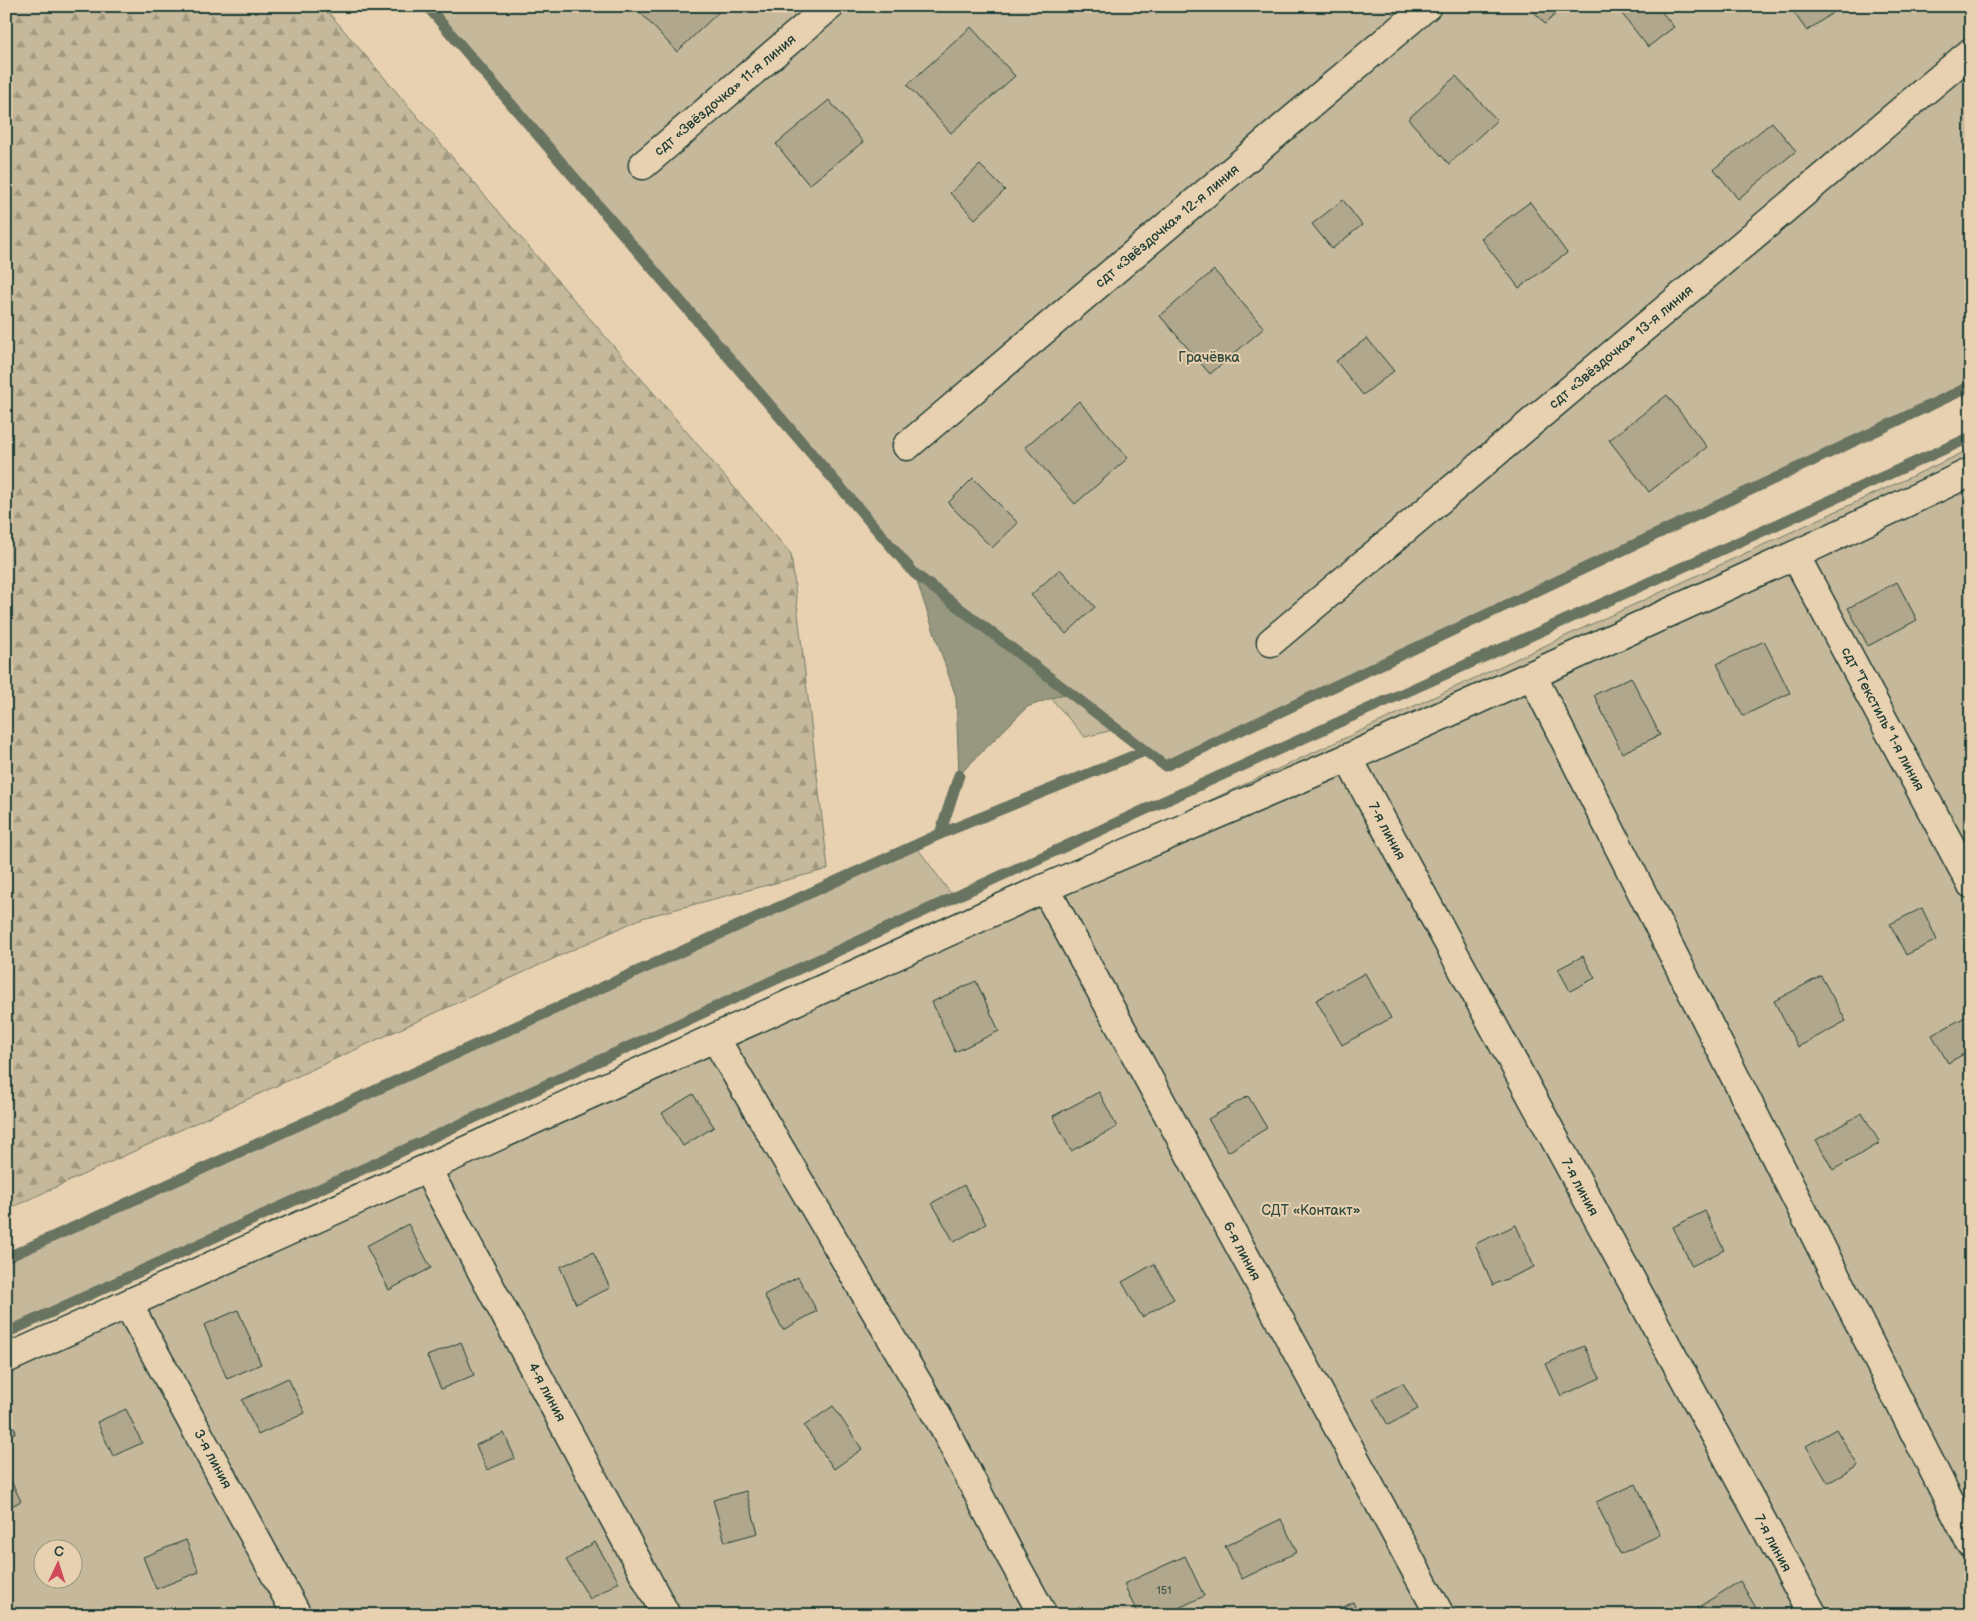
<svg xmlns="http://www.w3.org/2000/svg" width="1977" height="1621" font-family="'Balsamiq Sans',sans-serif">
<defs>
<pattern id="forest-firs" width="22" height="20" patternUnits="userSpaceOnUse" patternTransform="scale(1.25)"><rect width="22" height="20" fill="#c6b99b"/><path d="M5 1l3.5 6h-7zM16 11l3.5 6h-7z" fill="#a0987f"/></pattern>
</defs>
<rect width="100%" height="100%" fill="#e7d1b0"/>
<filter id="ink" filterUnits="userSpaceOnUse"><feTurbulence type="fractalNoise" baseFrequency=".02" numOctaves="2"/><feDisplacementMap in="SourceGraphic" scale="10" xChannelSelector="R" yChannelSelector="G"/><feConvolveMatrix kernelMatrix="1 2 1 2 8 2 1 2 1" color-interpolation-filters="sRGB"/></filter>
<g filter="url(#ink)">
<g fill="#c6b99b" stroke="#727b68" fill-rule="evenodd">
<polygon points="427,6 1971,6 1971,386 1165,766 1117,729 1085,737 997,637 914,573"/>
<path d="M1971,449v1166h-1965v-259zM42,1548h30v30h-30z"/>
<polygon points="915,845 954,898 6,1333 6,1258"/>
</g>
<polygon fill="url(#forest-firs)" stroke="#727b68" points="6,6 323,6 791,554 828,869 642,918 6,1210"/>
<polygon fill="#98977f" stroke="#687361" points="914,573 1069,692 1027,707 959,775 956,697"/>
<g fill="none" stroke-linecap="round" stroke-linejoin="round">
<g stroke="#687361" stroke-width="11">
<polyline points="427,6 914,573 1165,766 1971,386"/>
<polyline points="940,834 959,775"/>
<polyline points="6,1258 940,834 1145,751"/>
<polyline points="6,1333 1140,812 1971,437"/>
</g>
</g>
<g fill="#b0a78d" stroke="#1f3d34">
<polygon points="640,6 725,6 677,52 637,9"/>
<polygon points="1529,6 1564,6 1545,24"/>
<polygon points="1624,6 1657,6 1674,27 1648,47 1619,10"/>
<polygon points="1789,6 1842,6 1807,31"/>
<polygon points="971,27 1015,76 951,133 907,85"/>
<polygon points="1456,76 1497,120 1449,164 1408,119"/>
<polygon points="829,100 863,142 809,185 776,144"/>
<polygon points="1772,122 1796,151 1738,199 1714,169"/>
<polygon points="980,165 1005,190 975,219 950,193"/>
<polygon points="1343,200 1362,225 1332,249 1312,224"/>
<polygon points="1530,202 1567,253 1519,288 1481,238"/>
<polygon points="1214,270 1264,328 1210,374 1160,316"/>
<polygon points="1367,338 1394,371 1363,395 1336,361"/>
<polygon points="1667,395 1707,447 1649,492 1609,440"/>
<polygon points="1079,401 1128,458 1075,504 1025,447"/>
<polygon points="973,478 1018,523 992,548 948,503"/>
<polygon points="1060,569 1095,607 1066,634 1031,595"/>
<polygon points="1897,582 1917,620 1868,646 1848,608"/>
<polygon points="1764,641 1790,693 1743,716 1717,664"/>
<polygon points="1631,677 1660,735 1622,753 1594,695"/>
<polygon points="1922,908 1937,940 1906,955 1890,924"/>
<polygon points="1583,956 1595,978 1570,991 1558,969"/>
<polygon points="1365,973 1391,1018 1342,1045 1316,1000"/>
<polygon points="1821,976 1846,1021 1798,1047 1774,1001"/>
<polygon points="976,981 999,1031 955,1052 932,1002"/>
<polygon points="1967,1016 1971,1022 1971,1050 1948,1063 1932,1035"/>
<polygon points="1099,1092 1117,1127 1071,1151 1053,1116"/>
<polygon points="693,1094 714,1127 683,1146 662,1113"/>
<polygon points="1248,1096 1267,1128 1228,1152 1208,1119"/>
<polygon points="1862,1113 1880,1143 1833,1170 1816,1140"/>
<polygon points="964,1185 986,1224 954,1242 932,1203"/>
<polygon points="1705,1211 1724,1250 1692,1266 1673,1227"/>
<polygon points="408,1224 431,1268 389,1290 366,1246"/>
<polygon points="1516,1225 1534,1267 1493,1285 1475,1244"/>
<polygon points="593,1252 610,1288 576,1304 560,1267"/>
<polygon points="1154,1264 1174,1299 1142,1317 1122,1282"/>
<polygon points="798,1277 817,1311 783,1330 764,1295"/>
<polygon points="238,1310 261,1364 227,1379 204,1325"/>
<polygon points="461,1342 474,1375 441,1389 427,1356"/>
<polygon points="1584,1346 1600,1378 1561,1396 1546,1364"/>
<polygon points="288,1378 305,1413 258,1435 242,1400"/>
<polygon points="1403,1383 1418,1409 1388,1425 1373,1399"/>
<polygon points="833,1406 862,1449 834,1469 804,1426"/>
<polygon points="126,1409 142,1443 113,1456 97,1422"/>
<polygon points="6,1411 16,1432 6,1437"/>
<polygon points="1836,1429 1858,1466 1828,1483 1806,1446"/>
<polygon points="504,1433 515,1458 487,1470 476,1445"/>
<polygon points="6,1471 21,1501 6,1509"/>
<polygon points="1636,1484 1660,1535 1620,1554 1596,1502"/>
<polygon points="746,1491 758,1533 725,1542 713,1500"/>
<polygon points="1281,1519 1297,1552 1242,1579 1225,1546"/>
<polygon points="186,1540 199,1572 156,1589 143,1557"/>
<polygon points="595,1542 619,1582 590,1599 566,1560"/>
<polygon points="1185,1556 1204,1596 1164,1615 1138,1615 1124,1584"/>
<polygon points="1740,1581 1759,1613 1756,1615 1702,1615 1697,1608"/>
<polygon points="1353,1602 1359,1615 1329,1615"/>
</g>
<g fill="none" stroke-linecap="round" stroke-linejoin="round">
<g stroke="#1f3d34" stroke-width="31">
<g id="minor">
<polyline points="643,165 830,6"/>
<polyline points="907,446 1427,6"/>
<polyline points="1795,555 1971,884"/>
<polyline points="1271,642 1971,52"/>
<polyline points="1532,675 1971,1544"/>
<polyline points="1348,758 1813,1615"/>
<polyline points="1045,888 1440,1615"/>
<polyline points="715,1038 943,1426 1010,1555 1043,1615"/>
<polyline points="427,1169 666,1615"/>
<polyline points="128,1304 297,1615"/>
<polyline points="6,1359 1045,888 1348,758 1532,675 1795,555 1971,472"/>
</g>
</g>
<use href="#minor" stroke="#e7d1b0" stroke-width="28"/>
</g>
</g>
<g text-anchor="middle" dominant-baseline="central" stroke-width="4" stroke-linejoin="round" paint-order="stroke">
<g font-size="11" fill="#43584a">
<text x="1164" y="1590">151</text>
</g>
<g font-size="14" fill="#1f3d34" stroke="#e7d1b0">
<text transform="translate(725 95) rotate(-40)">сдт «Звёздочка» 11-я линия</text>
<text transform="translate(1167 226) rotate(-40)">сдт «Звёздочка» 12-я линия</text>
<text transform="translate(1621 347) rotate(-40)">сдт «Звёздочка» 13-я линия</text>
<text transform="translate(1883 719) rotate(62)">сдт "Текстиль" 1-я линия</text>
<text transform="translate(1387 831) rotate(62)">7-я линия</text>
<text transform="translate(1580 1187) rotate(62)">7-я линия</text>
<text transform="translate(1242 1251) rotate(62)">6-я линия</text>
<text transform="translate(547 1392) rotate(62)">4-я линия</text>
<text transform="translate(213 1459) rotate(62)">3-я линия</text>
<text transform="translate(1773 1543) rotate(62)">7-я линия</text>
</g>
<g font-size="14" fill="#30493e" stroke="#e7d1b0">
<text x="1209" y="357">Грачёвка</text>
<text x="1311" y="1210">СДТ «Контакт»</text>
</g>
</g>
<rect width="1977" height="1621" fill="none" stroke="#e7d1b0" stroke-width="25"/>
<rect x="12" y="12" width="1952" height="1596" fill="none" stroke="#1f3d34" stroke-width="2" filter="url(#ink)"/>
<g transform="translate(58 1564) rotate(4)"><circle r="24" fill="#e7d1b0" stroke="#97967e"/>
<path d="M0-4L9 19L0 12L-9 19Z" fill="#d1495b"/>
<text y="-8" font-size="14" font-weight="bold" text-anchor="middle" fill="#1f3d34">С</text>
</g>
</svg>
